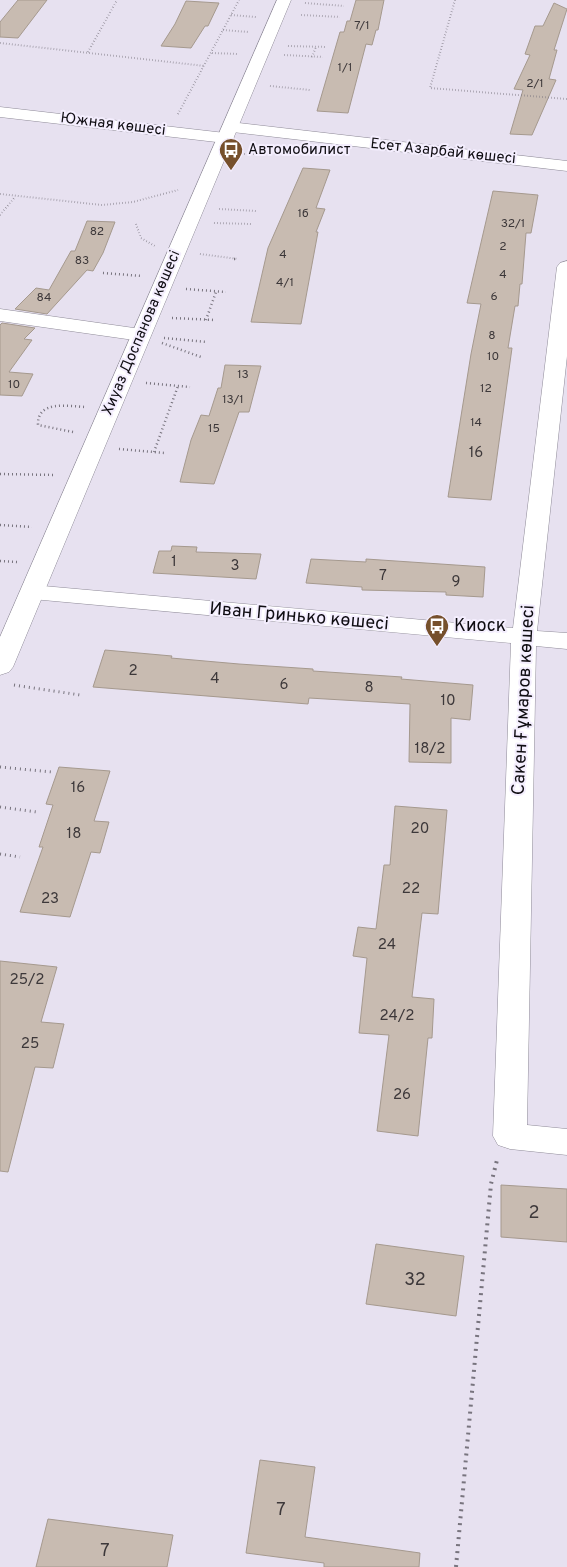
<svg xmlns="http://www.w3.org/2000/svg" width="567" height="1567" font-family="Overpass,sans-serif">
<rect width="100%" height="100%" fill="#e7e1f0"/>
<g fill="#c8bbb1" stroke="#a5998e">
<polygon points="18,0 47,0 18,38 0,37 0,22"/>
<polygon points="356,0 384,0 378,30 376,30 372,45 366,44 348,113 317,111 340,32 344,32 347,21 350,21"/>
<polygon points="186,1 219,3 208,26 205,26 191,48 161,46 175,24"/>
<polygon points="554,3 567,9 554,50 557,50 549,79 556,80 532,135 510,134 523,90 514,89 530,55 525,54 535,26 543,26"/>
<polygon points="303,168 330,170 316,208 325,209 316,232 318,232 301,324 251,322 268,248"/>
<polygon points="493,191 538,195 531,233 526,233 522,284 520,284 518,306 515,306 508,348 512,348 491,500 448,497 471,354 481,304 467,303"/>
<polygon points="87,221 115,222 103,253 93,271 87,270 47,314 15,309 36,288 49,290 71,251 75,251"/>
<polygon points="2,323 35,328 24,339 32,340 9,372 33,374 22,396 0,395 0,325"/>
<polygon points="225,365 261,366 249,412 239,412 214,484 180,482 191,440 201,415 209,416 218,388 221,388"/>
<polygon points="172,546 197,547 196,552 261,554 256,579 153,573 159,551 171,551"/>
<polygon points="311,559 366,562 366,559 485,567 483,597 446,595 446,592 362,590 362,587 306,583"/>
<polygon points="105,650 172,656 171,658 239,664 313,669 313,671 402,677 401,679 473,685 470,720 451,718 451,763 409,762 410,704 309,698 308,704 93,687"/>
<polygon points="59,767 110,771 94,821 109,822 100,853 91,852 70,917 20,912 43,847 39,847 53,805 46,804"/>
<polygon points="395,806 447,810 438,914 422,913 412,997 434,999 432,1038 428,1038 418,1136 377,1131 389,1035 359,1033 367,958 353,956 358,927 376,929 384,865 390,865"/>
<polygon points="0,961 57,967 41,1022 64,1024 53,1068 35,1067 8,1172 0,1171"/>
<polygon points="501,1185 567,1189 567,1242 501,1237"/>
<polygon points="376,1244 464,1256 456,1316 366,1304"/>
<polygon points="260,1460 315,1467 305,1537 420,1553 419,1567 324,1567 324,1563 246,1553"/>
<polygon points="48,1519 173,1535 167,1567 36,1567"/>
</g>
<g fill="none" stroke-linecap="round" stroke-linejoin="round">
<g stroke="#8f8b98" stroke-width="1">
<g id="minor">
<polygon points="0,107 225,133 231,134 234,138 231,142 225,143 0,117"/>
<polygon points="230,122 567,161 567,171 224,131 222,127 224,123"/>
<polygon points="567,261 567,356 537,631 567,633 567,649 536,646 527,1125 567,1129 567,1155 510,1149 498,1145 493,1136 511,643 32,599 23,597 20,592 23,587 32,585 513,628 557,267 560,263"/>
<polygon points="0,309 141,329 148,331 151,335 148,339 141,341 0,321"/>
</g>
</g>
<g stroke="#8f8b98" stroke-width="1">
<polygon id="major" points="277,0 291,0 13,667 9,672 0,675 0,637"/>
</g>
<g stroke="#78747e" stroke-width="2" stroke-dasharray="0.5 2.5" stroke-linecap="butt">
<polyline points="455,0 430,88 567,99"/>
<polyline points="305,3 344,6"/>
<polyline points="231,15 256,17"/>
<polyline points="301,15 340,17"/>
<polyline points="223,30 249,32"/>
<polyline points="0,43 205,66"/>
<polyline points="288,46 327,47"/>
<polyline points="88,52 117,0"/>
<polyline points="212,53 237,54"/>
<polyline points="284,55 323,57"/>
<polyline points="312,57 316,47"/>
<polyline points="270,86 310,90"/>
<polyline points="178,114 239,0"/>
<polyline points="241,154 277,154"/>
<polyline points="0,194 102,205 133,202 178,190"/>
<polyline points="219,209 256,211"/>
<polyline points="0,215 15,197"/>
<polyline points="214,223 251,224"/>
<polyline points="136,224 141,238 155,246"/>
<polyline points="200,254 238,259"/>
</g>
<g stroke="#78747e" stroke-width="2.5" stroke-dasharray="1 3" stroke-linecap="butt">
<polyline points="234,259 238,259"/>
<polyline points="103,273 142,276"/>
<polyline points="186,289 226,292"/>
<polyline points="172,318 215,320"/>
<polyline points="206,320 216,292"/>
<polyline points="164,338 207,342"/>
<polyline points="162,343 201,357"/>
<polyline points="146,383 190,387"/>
<path d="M73,432l-35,-7c-1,-25 30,-19 47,-18"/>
<polyline points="119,449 165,453"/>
<polyline points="154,452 178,386"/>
<polyline points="0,474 56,475"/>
<polyline points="0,525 32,527"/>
<polyline points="0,561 18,562"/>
</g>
<g stroke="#78747e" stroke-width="3" stroke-dasharray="1 4" stroke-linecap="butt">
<polyline points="14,685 80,695"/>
<polyline points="0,767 52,772"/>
<polyline points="0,807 37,812"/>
<polyline points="0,854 20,857"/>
</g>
<polyline stroke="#78747e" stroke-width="4" stroke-dasharray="2 5" stroke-linecap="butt" points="456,1567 491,1184 497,1160"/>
<use href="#minor" fill="#fff" fill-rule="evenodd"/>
<use href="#major" fill="#fff" fill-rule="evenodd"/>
</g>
<defs>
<g id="bus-pin" transform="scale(1.25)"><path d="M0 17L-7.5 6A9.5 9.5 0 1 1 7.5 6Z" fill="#76502c" stroke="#f4eefe"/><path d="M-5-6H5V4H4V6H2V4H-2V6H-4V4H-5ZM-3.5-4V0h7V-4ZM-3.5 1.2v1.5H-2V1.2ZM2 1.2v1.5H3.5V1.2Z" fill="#fff"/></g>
</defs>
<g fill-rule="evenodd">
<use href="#bus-pin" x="231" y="150"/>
<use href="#bus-pin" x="437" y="626"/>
</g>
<g text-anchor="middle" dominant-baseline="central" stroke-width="4" stroke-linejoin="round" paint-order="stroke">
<g font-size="12" fill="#3d383a">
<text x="362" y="26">7/1</text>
<text x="345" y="68">1/1</text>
<text x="535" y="84">2/1</text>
<text x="303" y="214">1б</text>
<text x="513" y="224">32/1</text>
<text x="97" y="232">82</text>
<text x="503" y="247">2</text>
<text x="283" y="255">4</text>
<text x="82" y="261">83</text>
<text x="503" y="275">4</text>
<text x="285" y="283">4/1</text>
<text x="494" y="297">6</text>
<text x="44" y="298">84</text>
<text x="492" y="336">8</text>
<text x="493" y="357">10</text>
<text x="243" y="375">13</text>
<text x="14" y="385">10</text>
<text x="486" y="389">12</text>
<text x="233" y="400">13/1</text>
<text x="476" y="423">14</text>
<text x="214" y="429">15</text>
</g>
<g font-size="15" fill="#0f0d12" stroke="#f4eefe">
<text transform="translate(113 125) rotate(7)">Южная көшесі</text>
<text transform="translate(443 152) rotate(6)">Есет Азарбай көшесі</text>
<text transform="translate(142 333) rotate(-67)">Хиуаз Доспанова көшесі</text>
</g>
<g font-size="15" fill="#0f0d12" stroke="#f4eefe" text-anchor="start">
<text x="248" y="150">Автомобилист</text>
</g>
<g font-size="15" fill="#3d383a">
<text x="476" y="453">16</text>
<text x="174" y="562">1</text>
<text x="235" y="566">3</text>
<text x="383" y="576">7</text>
<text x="456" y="582">9</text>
<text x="133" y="671">2</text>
<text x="215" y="679">4</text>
<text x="284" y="685">6</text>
<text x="369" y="688">8</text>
<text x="448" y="701">10</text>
<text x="430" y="749">18/2</text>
<text x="78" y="788">16</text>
<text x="420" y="829">20</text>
<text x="74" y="834">18</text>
<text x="411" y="889">22</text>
<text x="50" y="899">23</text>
<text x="387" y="945">24</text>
<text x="27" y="980">25/2</text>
<text x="397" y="1016">24/2</text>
<text x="30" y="1044">25</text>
<text x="402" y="1095">26</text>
</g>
<g font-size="18" fill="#0f0d12" stroke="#f4eefe">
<text transform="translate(299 617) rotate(5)">Иван Гринько көшесі</text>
<text transform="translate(524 700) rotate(-87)">Сакен Ғұмаров көшесі</text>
</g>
<g font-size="18" fill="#0f0d12" stroke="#f4eefe" text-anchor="start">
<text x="454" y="626">Киоск</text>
</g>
<g font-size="18" fill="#3d383a">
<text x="534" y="1213">2</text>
<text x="415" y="1280">32</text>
<text x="281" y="1510">7</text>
<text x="105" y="1551">7</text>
</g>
</g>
</svg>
